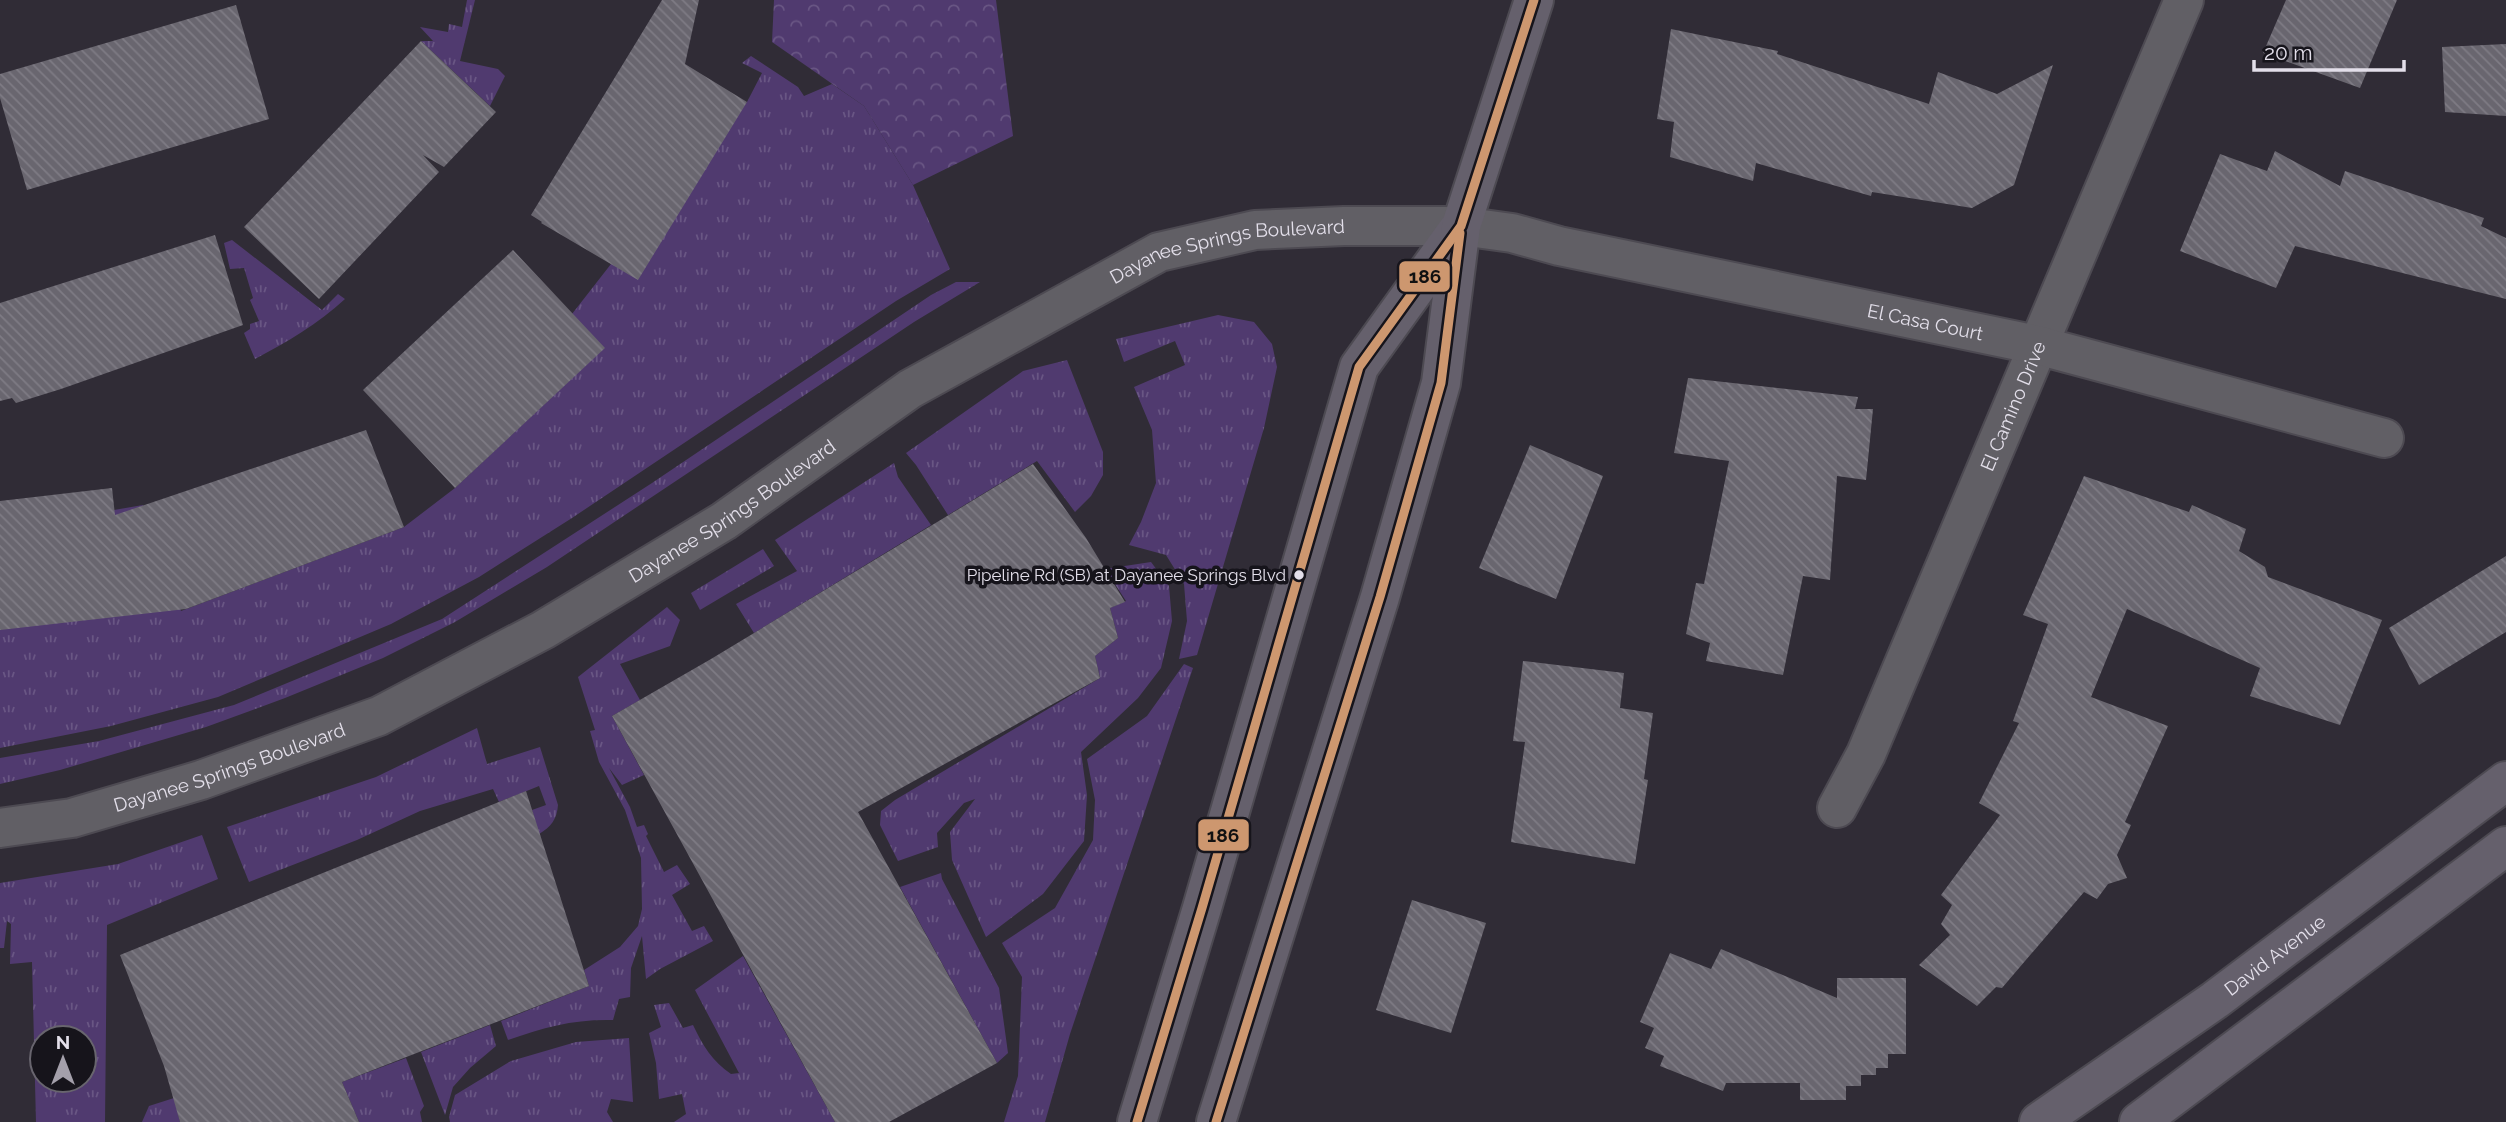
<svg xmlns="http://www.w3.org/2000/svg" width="2506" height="1122" font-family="Raleway,sans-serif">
<defs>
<pattern id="grass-tufts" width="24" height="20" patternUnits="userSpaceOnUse" patternTransform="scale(1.75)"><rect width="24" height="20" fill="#503a6f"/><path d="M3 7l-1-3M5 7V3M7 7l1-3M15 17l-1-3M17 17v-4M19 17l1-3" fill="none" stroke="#695684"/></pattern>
<pattern id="forest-crowns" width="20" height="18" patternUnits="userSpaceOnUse" patternTransform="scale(1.75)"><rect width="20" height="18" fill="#503a6f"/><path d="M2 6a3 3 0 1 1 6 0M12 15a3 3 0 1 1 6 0" fill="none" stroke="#695684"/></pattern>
<pattern id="building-back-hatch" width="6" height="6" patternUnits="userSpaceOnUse" patternTransform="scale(1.75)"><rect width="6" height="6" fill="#69666f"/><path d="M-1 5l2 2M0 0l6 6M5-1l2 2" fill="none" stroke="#7e7b84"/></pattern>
</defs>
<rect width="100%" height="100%" fill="#302c36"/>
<g fill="url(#grass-tufts)" fill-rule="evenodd">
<polygon points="467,0 475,0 460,61 498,69 505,76 490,106 421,41 433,41 420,27 448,32 449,24 462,27"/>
<polygon points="751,56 798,87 804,96 832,84 864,106 913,185 950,269 896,301 572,518 479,577 391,624 218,697 111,726 0,748 0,630 114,510 143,505 181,611 404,527 455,488 604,348 572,314 611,264 747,102 762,73 742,63"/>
<path d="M232,240l90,70 16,-16 7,5c-27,25 -58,43 -90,60l-11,-26 6,-4v-5l9,-3 -9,-21 3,-2 -9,-30 -14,1 -6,-26z"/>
<polygon points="956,282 980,282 914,322 547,567 455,622 383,658 285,698 206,727 60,770 0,784 0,758 99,741 234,705 442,619 652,483 931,295"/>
<polygon points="1218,315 1254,322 1272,344 1277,367 1264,428 1197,655 1179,659 1187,621 1184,584 1166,555 1129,545 1141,522 1156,483 1152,430 1134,387 1185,365 1175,341 1124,362 1116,339"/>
<polygon points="1067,360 1103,452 1103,475 1091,496 1075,512 1037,461 948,515 916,465 906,453 1023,371"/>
<polygon points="894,463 898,477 931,525 754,633 736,604 797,571 775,540"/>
<polygon points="763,549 774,566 700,610 691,593"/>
<polygon points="1151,562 1169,586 1172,621 1161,668 1138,698 1081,752 1087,795 1084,841 1043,894 986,937 952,860 950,832 975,799 964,803 937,833 938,847 898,861 880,825 881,811 895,800 1100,678 1095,656 1118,638 1110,608 1126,601 1105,569"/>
<path d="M667,607l13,13 -10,26 -50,18 20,36 -28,16 32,59 -22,10 -13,-17 21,39 7,20 7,-2 4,9 -2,2 18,36 13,-7 13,19 -18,11 20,36 12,-5 9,15 -53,28 -14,10 -4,-43 -11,32 -1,29 -11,2 -6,21c-39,-1 -68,7 -105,20l-7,-19 88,-35 -5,-16 36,-23 18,-21 4,-17 -1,-51 -16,-48 -26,-48 -9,-31 5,-1 -17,-53z"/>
<polygon points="1184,664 1193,668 1070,1034 1045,1122 1004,1122 1018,1076 1022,977 1002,943 1055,908 1093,840 1095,800 1087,759 1147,716"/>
<path d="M477,728l10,36 53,-17 18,58c-1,14 -7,22 -19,29l-7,-24 14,-5 -7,-19 -40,16 -6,-13 -73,22 -63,29 -108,42 -22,-55 149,-50z"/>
<path d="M202,835l16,44 -111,46 -2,197h-69l-4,-160 -22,2 1,-40 -4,-3 -3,27h-4v-65l118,-19zM84,1038v42h-42v-42z"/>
<polygon points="941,873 942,879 999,988 1008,1053 997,1063 900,887"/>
<path d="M743,956l92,166h-161l12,-8 -4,-20 -23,5 -3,-36 -7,-30 12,-6 -7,-22 15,-2 14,25 10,-3c10,21 19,36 38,49l8,-1 -44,-83z"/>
<polygon points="490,1025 496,1046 470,1068 453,1087 445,1115 421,1052"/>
<polygon points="629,1038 633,1102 611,1099 607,1112 613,1122 450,1122 449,1117 455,1095 511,1061 576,1042"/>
<polygon points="406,1058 424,1106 420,1112 422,1122 359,1122 342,1082"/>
<polygon points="174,1098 180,1122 142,1122 149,1106"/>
</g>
<polygon fill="url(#forest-crowns)" points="774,0 996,0 1013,136 913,185 864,106 772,42"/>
<g fill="url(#building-back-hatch)">
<polygon points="662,0 699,0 685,64 747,102 638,280 541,223 542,222 531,215"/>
<polygon points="2286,0 2397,0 2360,88 2263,53"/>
<polygon points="236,5 269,119 27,190 0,98 0,74"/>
<polygon points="1671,29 1778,51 1777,54 1929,104 1938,72 1997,94 2053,65 2014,185 1972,208 1872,192 1871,196 1756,163 1753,181 1670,157 1674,122 1657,119"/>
<polygon points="421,41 496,112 444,167 423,155 439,172 319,299 244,227"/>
<polygon points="2506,44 2506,116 2445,112 2442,47"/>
<polygon points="2275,151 2340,186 2345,171 2484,218 2481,226 2506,238 2506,299 2295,246 2276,288 2180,251 2220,154 2267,171"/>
<polygon points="215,235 243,325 61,389 16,403 12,398 0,401 0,303"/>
<polygon points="513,250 605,348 455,488 363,390"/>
<polygon points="1688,378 1858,397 1855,409 1873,409 1866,480 1837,476 1830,580 1803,576 1783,675 1706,661 1710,643 1686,634 1696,583 1704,584 1729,461 1674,453"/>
<polygon points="366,430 404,527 186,609 0,630 0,501 112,488 115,515"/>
<polygon points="1530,445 1603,476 1556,599 1479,568"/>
<polygon points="1033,464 1086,538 1125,602 1110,608 1118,638 1095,656 1100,678 858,812 997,1063 889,1122 835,1122 612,716 711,659"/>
<polygon points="2084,476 2189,512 2192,505 2246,529 2239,551 2265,567 2268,577 2382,620 2340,725 2250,696 2260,668 2127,609 2091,697 2168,726 2125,822 2131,825 2117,855 2127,878 2108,884 2097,899 2084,892 2002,988 1996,987 1977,1006 1919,965 1950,935 1941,924 1952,905 1941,895 2000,815 1979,803 2019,723 2013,721 2048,624 2023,615"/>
<polygon points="2506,556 2506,632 2419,685 2389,628"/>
<polygon points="1523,661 1624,673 1620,708 1653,713 1644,779 1648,780 1635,864 1511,842 1525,742 1513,741"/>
<polygon points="526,791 589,986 342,1082 359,1122 180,1122 164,1066 120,955"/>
<polygon points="1412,900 1486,923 1451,1033 1376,1010"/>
<polygon points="1721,949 1837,998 1837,978 1906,978 1906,1054 1888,1054 1888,1068 1876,1068 1876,1075 1861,1075 1861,1086 1846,1086 1846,1100 1800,1100 1800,1083 1726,1083 1723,1091 1660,1066 1664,1056 1645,1048 1654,1028 1640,1022 1670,953 1711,969"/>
</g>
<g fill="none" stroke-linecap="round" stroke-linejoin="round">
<g stroke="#4d4a52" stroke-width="42">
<g id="minor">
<path id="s1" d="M1837,808l29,-54 318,-754"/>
<path id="s2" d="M0,828l72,-10 129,-38 178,-64 164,-86 181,-109 186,-132 249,-137 96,-22 89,-4h117l51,7 47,13 478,99 347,93"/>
</g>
</g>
<g stroke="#4d4a52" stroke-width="42">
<g id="major">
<polyline points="1137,1122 1202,908 1359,367 1457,231"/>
<polyline points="1216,1122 1380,597 1441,383 1461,226 1534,0"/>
<path id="s3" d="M2039,1122l176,-122 291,-219"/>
<polyline points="2139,1122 2506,846"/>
</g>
</g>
<use href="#minor" stroke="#615f65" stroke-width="38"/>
<use href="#major" stroke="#65606c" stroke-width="38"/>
<g stroke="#16141b" stroke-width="14">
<g id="bus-1">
<polyline points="1137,1122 1202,908 1359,367 1461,226 1534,0"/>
<polyline points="1216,1122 1380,597 1441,383 1460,233"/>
</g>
</g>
<use href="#bus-1" stroke="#cd976f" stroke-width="9"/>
</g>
<circle fill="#e3dfea" stroke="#16141b" stroke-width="2.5" cx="1299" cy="575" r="6"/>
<g text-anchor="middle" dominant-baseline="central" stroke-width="7" stroke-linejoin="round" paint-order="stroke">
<g font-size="17" fill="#e3dfea" stroke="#16141b" text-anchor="end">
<text x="1286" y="575">Pipeline Rd (SB) at Dayanee Springs Blvd</text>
</g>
<g font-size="19" fill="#e3dfea" stroke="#16141b">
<text stroke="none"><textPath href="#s2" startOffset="1372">Dayanee Springs Boulevard</textPath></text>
<text stroke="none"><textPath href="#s2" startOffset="2084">El Casa Court</textPath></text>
<text stroke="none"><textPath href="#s1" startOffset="439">El Camino Drive</textPath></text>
<text stroke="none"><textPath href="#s2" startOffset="805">Dayanee Springs Boulevard</textPath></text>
<text stroke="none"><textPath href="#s2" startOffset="238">Dayanee Springs Boulevard</textPath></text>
<text stroke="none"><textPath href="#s3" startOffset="289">David Avenue</textPath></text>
</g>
</g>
<g stroke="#16141b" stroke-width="2.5">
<rect x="1398" y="260" width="53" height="33" rx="7" fill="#cd976f"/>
<rect x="1197" y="818" width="53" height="34" rx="7" fill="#cd976f"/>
</g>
<g font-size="19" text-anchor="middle" font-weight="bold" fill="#111">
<text x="1425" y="283">186</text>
<text x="1223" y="842">186</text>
</g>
<g transform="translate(63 1059)"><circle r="33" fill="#16141b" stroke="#68656e" stroke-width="2"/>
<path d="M0-5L12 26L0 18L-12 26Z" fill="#a4a0ab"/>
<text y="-10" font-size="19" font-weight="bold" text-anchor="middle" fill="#e3dfea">N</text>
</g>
<path d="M2254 60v10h150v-10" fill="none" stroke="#e3dfea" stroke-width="3.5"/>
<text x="2264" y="60" font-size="21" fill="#e3dfea" stroke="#16141b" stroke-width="5" paint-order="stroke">20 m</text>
</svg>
